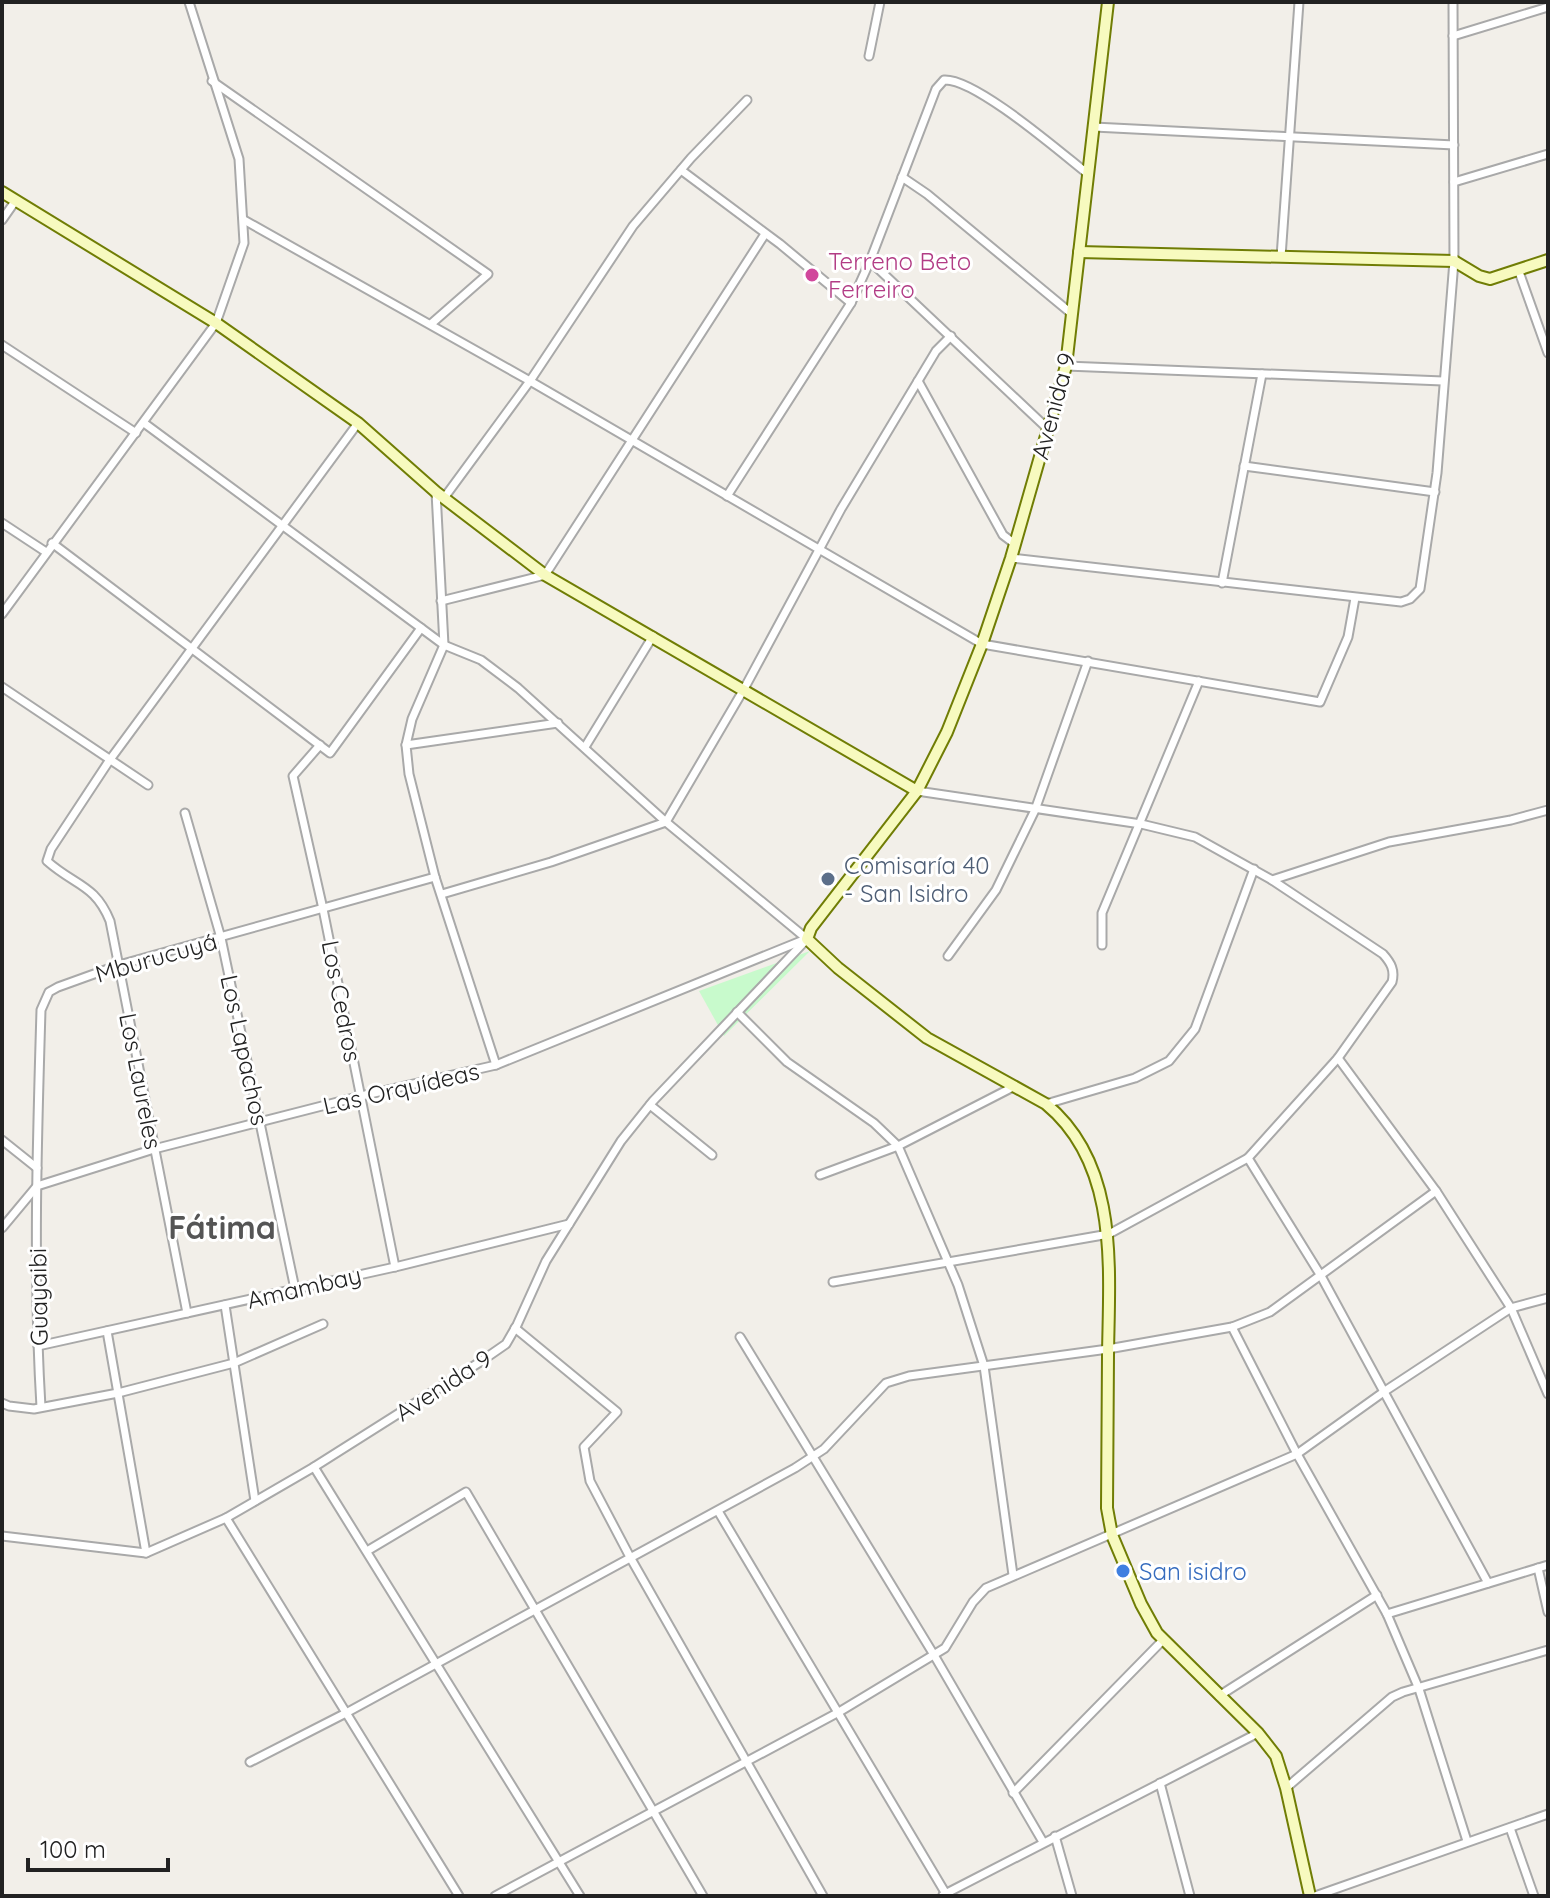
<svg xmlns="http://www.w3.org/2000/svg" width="1550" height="1898" font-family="Quicksand,sans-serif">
<rect width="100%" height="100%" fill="#f2efe9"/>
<polygon fill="#c8facc" points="810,951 724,1036 699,991"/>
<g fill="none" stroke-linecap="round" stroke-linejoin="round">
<g stroke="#a9a9a9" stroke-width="11">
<g id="street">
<polyline points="1453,36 1548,7"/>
<polyline points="869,56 880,2"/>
<polyline points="212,81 488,274 431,324"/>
<polyline points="1094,127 1454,145"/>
<polyline points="681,170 780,244 851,303"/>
<polyline points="902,177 927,194 1072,314"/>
<polyline points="1454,182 1548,154"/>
<polyline points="2,220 16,200"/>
<polyline points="244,220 530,381 982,644 1320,702 1348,637 1355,598"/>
<polyline points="1281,257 1299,2"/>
<polyline points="870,261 1049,430"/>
<polyline points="1518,269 1548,353"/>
<polyline points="2,345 136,433"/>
<polyline points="1066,366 1443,381"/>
<polyline points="918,381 1003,535 1015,544"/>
<polyline points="144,423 444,645 481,660 518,688 666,822 807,939"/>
<polyline points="1244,466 1435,492"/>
<polyline points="436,492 444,645 412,719 406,745 409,774 435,877 496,1065"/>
<path d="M727,496l124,-193 19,-42 66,-172 8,-9c31,-2 116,72 144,94"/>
<polyline points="444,498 530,381 633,226 691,158 747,100"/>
<polyline points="2,523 46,552"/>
<polyline points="52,543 330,753 421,628"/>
<polyline points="1011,558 1401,602 1410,599 1420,589 1437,473 1454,261 1453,2"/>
<polyline points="1222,583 1262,374"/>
<polyline points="441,601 545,575 765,234"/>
<polyline points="2,614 216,323 244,243 239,159 189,2"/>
<polyline points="2,687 148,785"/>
<polyline points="320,745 293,776 323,909 395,1267"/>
<polyline points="406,745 558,723"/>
<polyline points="585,747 653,636"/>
<polyline points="185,813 221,938 295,1289"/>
<polyline points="1272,880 1389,842 1511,820 1548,810"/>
<polyline points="442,894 551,862 666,822 744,689 841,509 936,351 951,336"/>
<polyline points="1102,945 1102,913 1199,681"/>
<polyline points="948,956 996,890 1035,810 1088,661"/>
<polyline points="737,1012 787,1062 874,1123 898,1146 958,1285 984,1366 1013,1575"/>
<polyline points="1338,1058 1436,1191 1511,1308 1548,1394"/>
<polyline points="1046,1104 1135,1078 1169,1061 1195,1029 1254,869"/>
<polyline points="650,1105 712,1155"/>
<polyline points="2,1140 37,1168"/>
<polyline points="1248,1158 1321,1276 1488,1583"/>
<polyline points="820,1175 898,1146 1013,1087"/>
<polyline points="2,1228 37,1186 154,1149 361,1096 496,1065 801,941"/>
<path d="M833,1282l276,-48 139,-76 90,-100 54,-76c3,-12 -1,-19 -9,-28l-111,-74 -77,-43 -54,-13 -224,-33"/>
<polyline points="225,1305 255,1501"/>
<path d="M187,1313l-77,-392c-15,-37 -35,-35 -63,-60l4,-12 58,-88 249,-338"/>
<polyline points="1232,1327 1297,1454 1387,1614 1419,1689 1467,1841"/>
<polyline points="515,1328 617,1412 584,1447 590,1481 630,1557 823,1896"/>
<polyline points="107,1331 146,1553"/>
<polyline points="740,1337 934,1655 1043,1842"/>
<polyline points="38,1346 395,1267 569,1224"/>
<polyline points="2,1403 9,1406 34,1409 118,1393 234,1363 323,1324"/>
<path d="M41,1407c-8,-132 -4,-264 0,-397l8,-18 9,-5 61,-22 316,-88"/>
<polyline points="314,1467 580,1896"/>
<polyline points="718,1511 946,1894"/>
<polyline points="226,1518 459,1896"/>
<polyline points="2,1536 146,1553 226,1518 314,1467 480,1362 506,1344 517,1325 546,1261 621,1141 653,1101 807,939"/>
<polyline points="367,1551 466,1492 703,1896"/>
<polyline points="1538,1568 1548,1612"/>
<polyline points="1387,1614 1548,1565"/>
<polyline points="1219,1696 1377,1595"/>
<polyline points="250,1762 346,1713 795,1468 824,1449 886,1383 909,1376 1108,1349 1232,1327 1270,1312 1436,1191"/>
<polyline points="1160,1783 1190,1896"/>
<polyline points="1286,1788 1392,1697 1403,1692 1548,1650"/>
<polyline points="1013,1793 1163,1640"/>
<polyline points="1510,1828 1534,1896"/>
<polyline points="1055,1836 1072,1896"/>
<polyline points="943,1895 1258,1733"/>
<polyline points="495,1896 839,1712 945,1648 973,1602 986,1588 1297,1454 1385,1391 1511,1308 1548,1298"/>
<polyline points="1315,1896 1548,1814"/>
</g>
</g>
<g stroke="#707d05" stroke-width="14">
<g id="secondary">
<path d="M1108,2l-42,364 -55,192 -29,86 -35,88 -30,59 -106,137 -4,11 31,29 89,70 119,66c74,61 63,166 62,251 0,51 -1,102 -1,153l5,27 29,69 16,29 101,100 18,23 10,32 24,108"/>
<polyline points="2,192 216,323 358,423 436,492 545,575 917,791"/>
<polyline points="1079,252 1454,261 1479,276 1490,279 1548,260"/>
</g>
</g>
<use href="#street" stroke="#fff" stroke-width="7"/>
<use href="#secondary" stroke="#f7fabf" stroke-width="10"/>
</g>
<circle fill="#d1479c" stroke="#fff" stroke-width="3" cx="812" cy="275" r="8"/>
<circle fill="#5c6f8a" stroke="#fff" stroke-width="3" cx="828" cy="879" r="8"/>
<circle fill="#3f7fe0" stroke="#fff" stroke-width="3" cx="1123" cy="1571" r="8"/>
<g text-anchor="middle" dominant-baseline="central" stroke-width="6" stroke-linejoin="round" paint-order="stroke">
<g font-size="24" fill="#b23c85" stroke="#fff" text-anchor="start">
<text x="828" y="261">Terreno Beto<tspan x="828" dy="28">Ferreiro</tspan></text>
</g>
<g font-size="24" fill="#222" stroke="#fff">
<text transform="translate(1053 406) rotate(-75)">Avenida 9</text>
<text transform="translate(156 957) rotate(-16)">Mburucuyá</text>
<text transform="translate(342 1001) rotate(79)">Los Cedros</text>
<text transform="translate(245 1050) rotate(78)">Los Lapachos</text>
<text transform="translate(141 1081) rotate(79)">Los Laureles</text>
<text transform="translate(401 1088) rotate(-13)">Las Orquídeas</text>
<text transform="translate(304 1287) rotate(-13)">Amambay</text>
<text transform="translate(38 1297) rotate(-91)">Guayaibi</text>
<text transform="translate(443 1385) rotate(-33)">Avenida 9</text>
</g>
<g font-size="24" fill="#4e5e75" stroke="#fff" text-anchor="start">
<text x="844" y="865">Comisaría 40<tspan x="844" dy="28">- San Isidro</tspan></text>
</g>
<g font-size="24" fill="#366cbe" stroke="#fff" text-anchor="start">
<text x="1139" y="1571">San isidro</text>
</g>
<g font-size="32" font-weight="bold" fill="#555" stroke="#fff">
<text x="222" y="1227">Fátima</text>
</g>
</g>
<rect width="1550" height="1898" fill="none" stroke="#222222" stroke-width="8"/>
<path d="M28 1858v12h140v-12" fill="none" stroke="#222222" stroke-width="4"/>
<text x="40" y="1858" font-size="24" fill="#222222" stroke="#ffffff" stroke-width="6" paint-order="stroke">100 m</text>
</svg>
